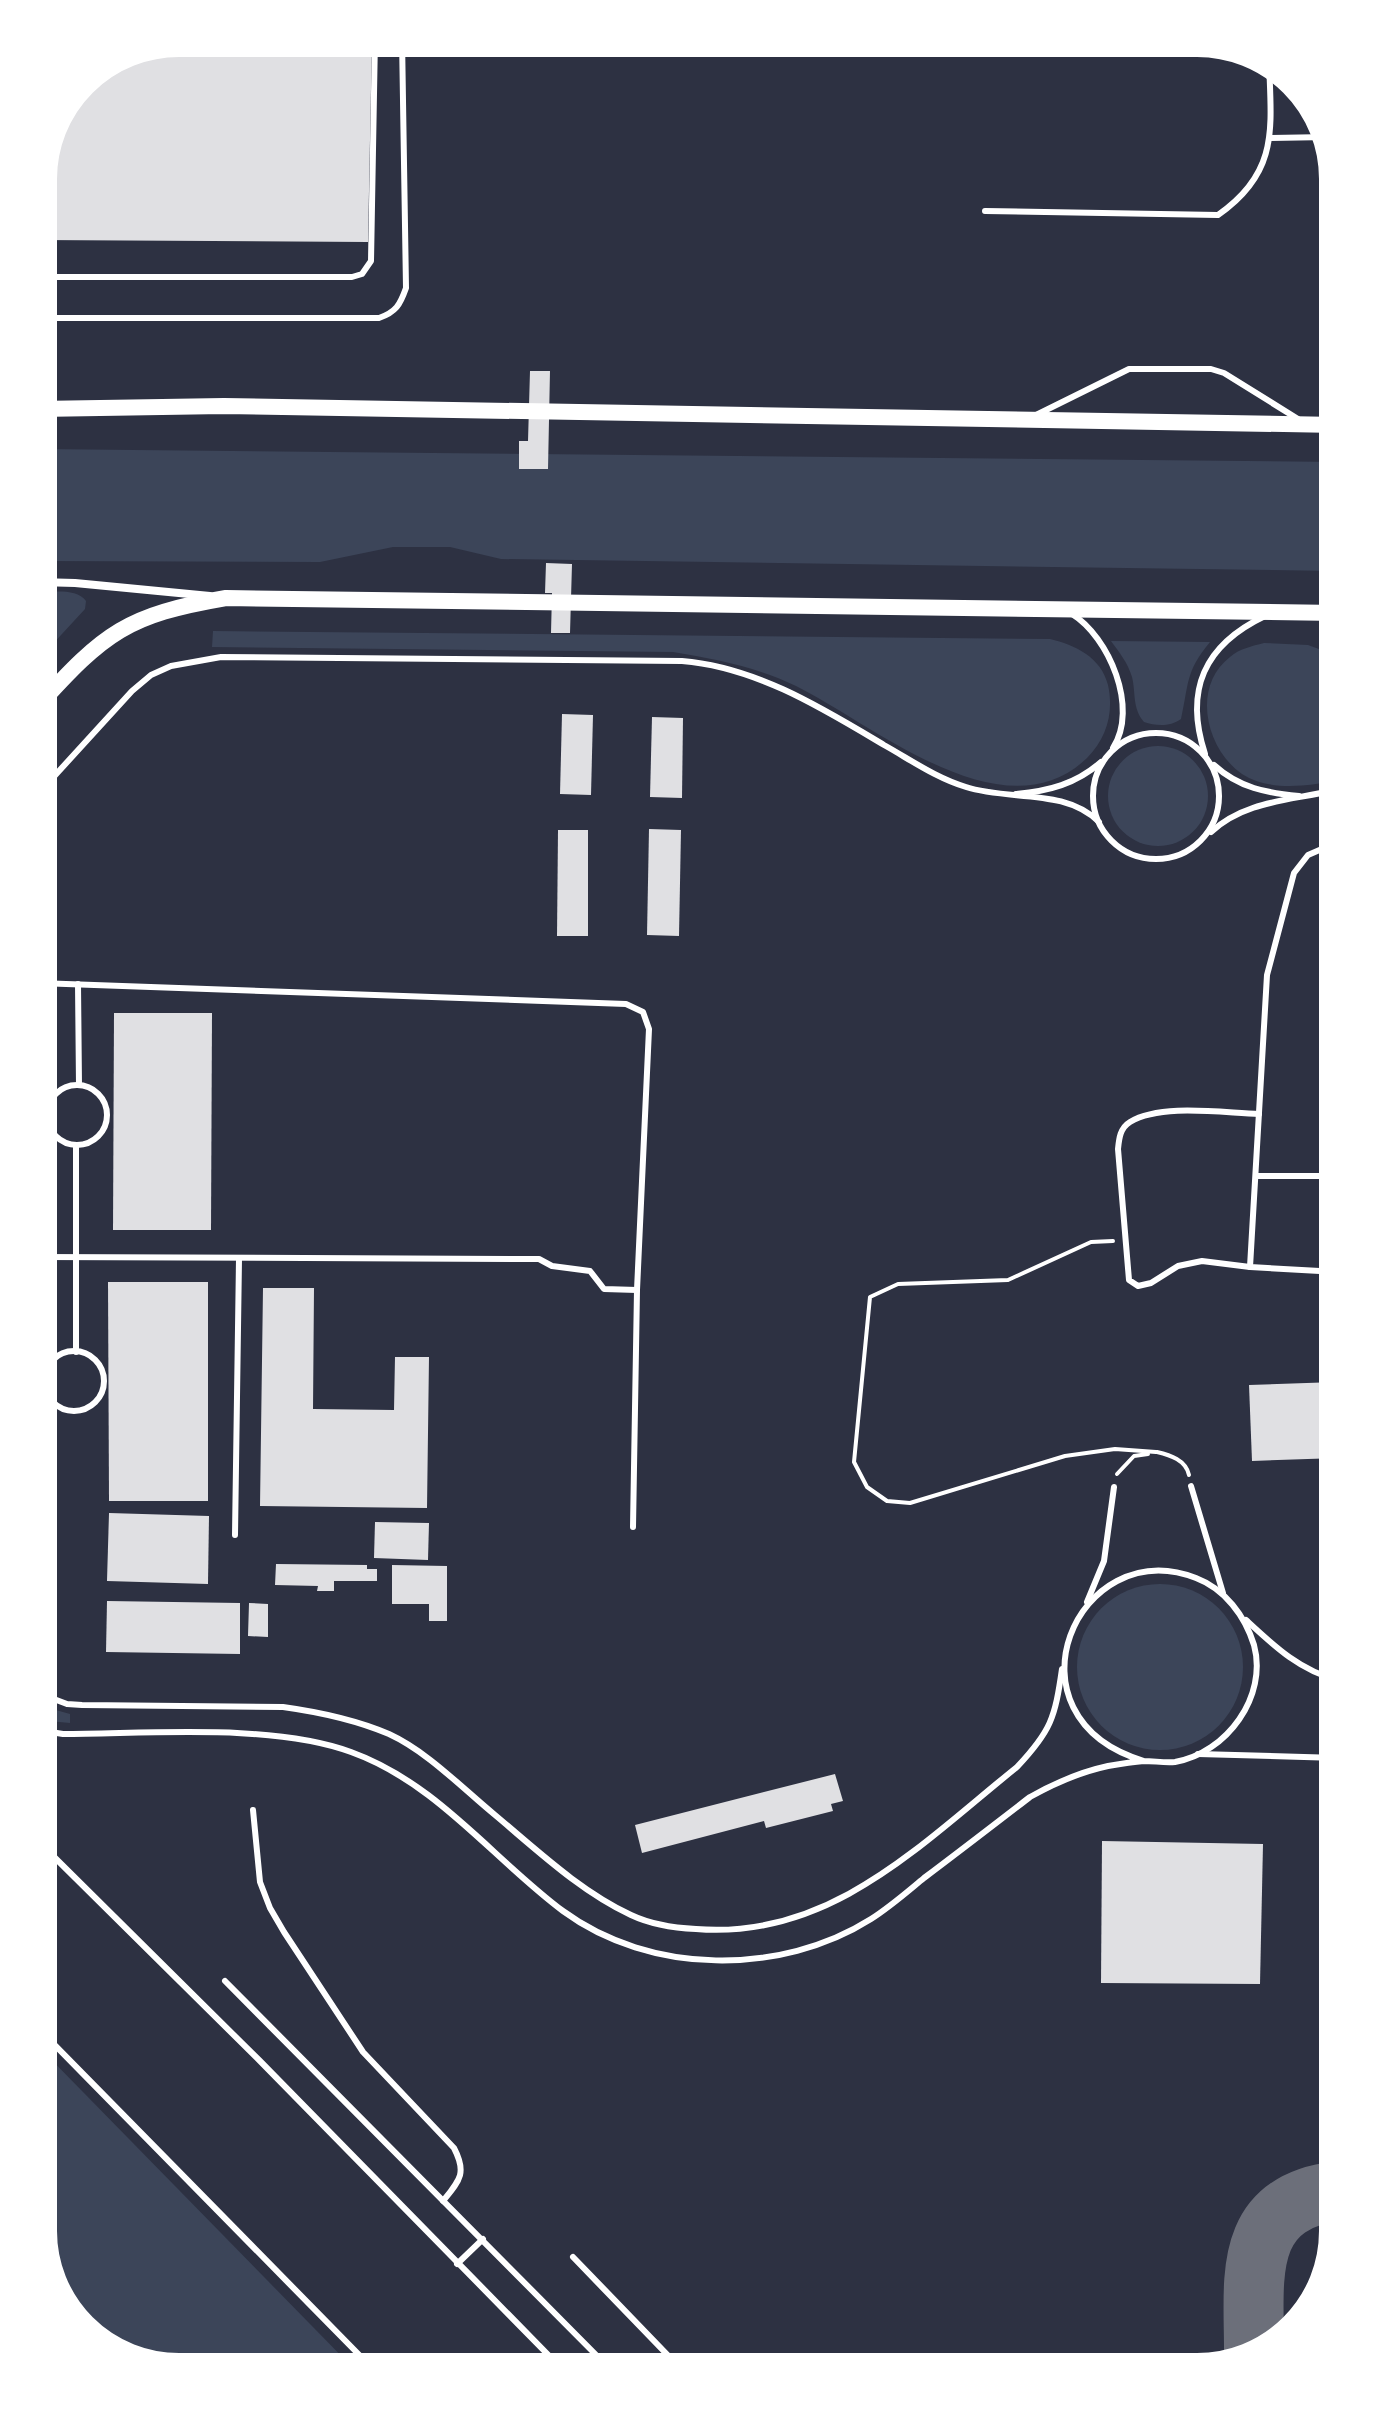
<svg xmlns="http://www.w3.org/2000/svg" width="1376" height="2410" font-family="Lora,serif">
<rect width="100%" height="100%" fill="#2d3142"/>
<g fill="#3c4559">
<polygon points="38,449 1338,462 1338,571 501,559 450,547 393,547 320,562 38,561"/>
<path d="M38,592c16,0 39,-4 48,9l-1,8 -47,51z"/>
<path d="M213,631l837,8c25,6 51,18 58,46 6,27 -1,53 -21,73 -83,80 -214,-34 -291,-72 -39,-19 -81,-27 -123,-34l-461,-5z"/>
<path d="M1111,641l99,1c-25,30 -21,42 -29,77 -11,8 -25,7 -37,3 -12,-14 -8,-29 -12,-45 -4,-14 -13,-25 -21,-36z"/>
<path d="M1264,643l44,2 30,11v124c-30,6 -68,12 -96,-6 -36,-25 -51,-87 -12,-117 9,-8 22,-11 34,-14z"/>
<circle cx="1158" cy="796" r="50"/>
<circle cx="1160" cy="1667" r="83"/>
<polygon points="38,1705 70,1714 70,1723 38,1720"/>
<polygon points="38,2046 357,2372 170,2372 100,2348 52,2293 38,2231"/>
</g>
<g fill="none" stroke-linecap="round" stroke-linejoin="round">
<path stroke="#6c6f7a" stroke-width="60" d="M1254,2359c1,-76 -16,-156 84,-168"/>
</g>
<g fill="#e0e0e3">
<polygon points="179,38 372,38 368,242 38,240 38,170 80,79 126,49"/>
<polygon points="530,371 550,371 548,469 519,469 519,441 528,441"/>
<polygon points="546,563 572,564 570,633 551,633 552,593 545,593"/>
<polygon points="562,714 593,715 591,795 560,794"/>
<polygon points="652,717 683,718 682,798 650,797"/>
<polygon points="649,829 681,830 679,936 647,935"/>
<polygon points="558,830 588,830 588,936 557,936"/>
<polygon points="114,1013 212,1013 211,1230 113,1230"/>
<polygon points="108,1282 208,1282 208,1501 109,1501"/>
<polygon points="263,1288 314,1288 313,1409 394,1410 395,1357 429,1357 427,1508 260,1506"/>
<polygon points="1336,1382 1338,1458 1252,1461 1249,1385"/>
<polygon points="109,1513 209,1516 208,1584 107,1581"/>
<polygon points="375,1522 429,1523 428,1560 374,1558"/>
<polygon points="276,1564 367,1565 367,1569 377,1569 377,1581 334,1581 334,1591 317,1591 318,1586 275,1585"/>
<polygon points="392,1565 447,1566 447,1621 429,1621 429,1604 392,1604"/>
<polygon points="107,1601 240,1603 240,1654 106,1652"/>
<polygon points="249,1603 268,1604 268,1637 248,1636"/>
<polygon points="835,1774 843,1801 831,1804 833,1811 766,1828 764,1821 642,1853 635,1825"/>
<polygon points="1102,1841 1263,1844 1260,1984 1101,1983"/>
</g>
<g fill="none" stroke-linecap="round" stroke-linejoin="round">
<g stroke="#fff" stroke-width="4">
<polyline points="1113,1241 1091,1242 1008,1280 898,1284 870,1297 854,1462 867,1487 887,1501 910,1503 1065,1456 1115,1449 1156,1452"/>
<path d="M1157,1452c13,3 29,8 32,23"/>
<polyline points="1117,1474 1134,1456 1148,1454"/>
</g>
<g stroke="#fff" stroke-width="6">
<polyline points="1271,138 1328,137"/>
<path d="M985,211l233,4c62,-43 53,-88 51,-155"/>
<polyline points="38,277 352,277 362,274 371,261 375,38"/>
<path d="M38,318h341c17,-6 21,-13 27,-30l-4,-250"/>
<polyline points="1034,416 1129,369 1211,369 1224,373 1298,419"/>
<path d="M1072,614c37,23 67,94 41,134"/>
<circle cx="1156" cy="796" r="63"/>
<path d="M1205,754c-21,-64 -1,-109 60,-138"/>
<path d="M1214,765c25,23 53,28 85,31"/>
<path d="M38,794l94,-103 19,-16 20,-9 50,-9 461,4c74,6 140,47 202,84 27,15 52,33 82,42 43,14 99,1 133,35"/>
<path d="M1016,794c33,-3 60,-10 85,-32"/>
<path d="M1211,832c36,-33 83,-31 127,-43"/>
<polyline points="38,983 626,1004 643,1012 649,1029 637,1290 633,1527"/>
<polyline points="78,984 79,1085"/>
<circle cx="77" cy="1115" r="30"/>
<path d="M1259,1114c-36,-1 -98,-11 -129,8 -10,6 -11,17 -12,27l11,131 9,6 13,-3 27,-17 24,-5 48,6 88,5"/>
<polyline points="76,1145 76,1352"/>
<polyline points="1256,1176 1338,1176"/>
<polyline points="38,1257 539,1259 552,1266 590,1271 604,1289 637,1290"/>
<polyline points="1250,1267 1267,975 1294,873 1308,855 1338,842"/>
<circle cx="74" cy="1381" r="30"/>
<polyline points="1191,1486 1223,1593"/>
<polyline points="235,1535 239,1259"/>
<polyline points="1087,1602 1104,1561 1114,1487"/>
<path d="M1246,1620c27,25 54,51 92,60"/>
<path d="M38,1693l29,11 15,1 201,2c36,5 73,13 106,27 39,18 73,54 106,81 43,36 85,76 136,100 19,9 44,13 65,14 134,11 225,-85 321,-162 34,-36 38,-49 45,-98"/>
<path d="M38,1730l25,4c85,0 209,-11 288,18 86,31 141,106 212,159 87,64 218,65 308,8 19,-12 36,-27 53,-41 36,-27 71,-54 106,-81 25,-14 50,-25 78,-31 12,-2 25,-4 36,-5 10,0 21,2 31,1 52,-9 93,-66 79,-117 -9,-29 -29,-56 -58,-67 -119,-46 -199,139 -52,183"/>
<polyline points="1198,1754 1338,1758"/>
<path d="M253,1810l7,72 10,26 14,24 79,120 91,96c13,25 6,32 -11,53"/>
<polyline points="38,1841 260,2061 565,2372"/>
<polyline points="225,1981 613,2372"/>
<polyline points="38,2028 376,2372"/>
<polyline points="573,2257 684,2372"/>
<polyline points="457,2264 483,2239"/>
</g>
<polyline stroke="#fff" stroke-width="8" points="38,582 75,583 210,596"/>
<g stroke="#fff" stroke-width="16">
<polyline points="38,409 224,406 1338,425"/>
<path d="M38,706c67,-74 89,-91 188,-108l1112,15"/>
</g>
</g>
<path d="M0 0H1376V2410H0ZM179 52H1197A127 127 0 0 1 1324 179V2231A127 127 0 0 1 1197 2358H179A127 127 0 0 1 52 2231V179A127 127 0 0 1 179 52Z" fill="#fff" fill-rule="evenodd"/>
<path fill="none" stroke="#fff" stroke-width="10" d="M179 52H1197A127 127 0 0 1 1324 179V2231A127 127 0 0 1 1197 2358H179A127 127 0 0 1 52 2231V179A127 127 0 0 1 179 52Z"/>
</svg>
